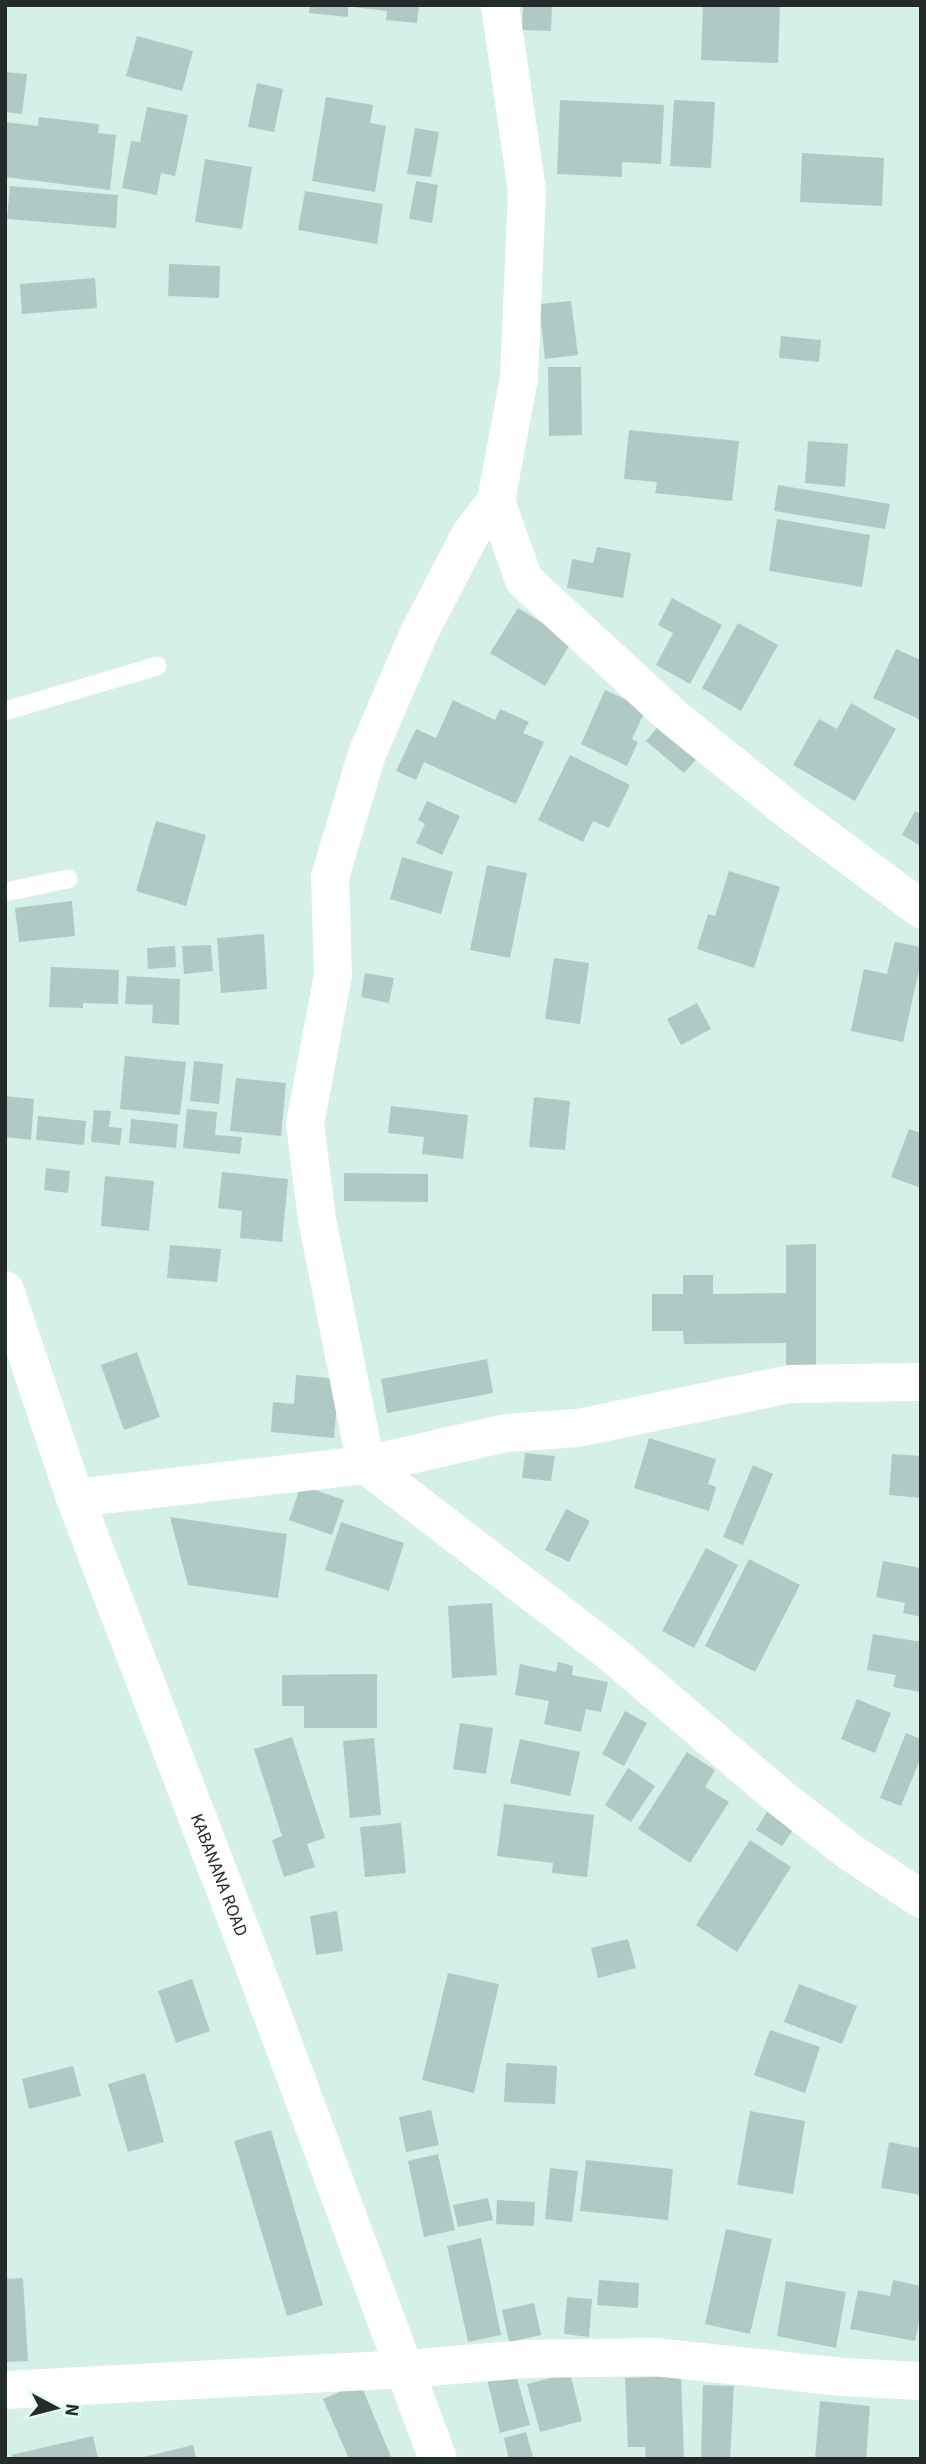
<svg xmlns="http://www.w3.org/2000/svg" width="926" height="2464" font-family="'Source Sans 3',sans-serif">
<rect width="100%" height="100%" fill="#d5efe9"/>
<g fill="#b1c9c4">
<polygon points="310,5 348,5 348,17 309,13"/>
<polygon points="353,5 419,5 417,23 386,20 387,11 353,7"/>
<polygon points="523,5 552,5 551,31 522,30"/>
<polygon points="703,5 780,5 778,63 701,60"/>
<polygon points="137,36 193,51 182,91 126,76"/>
<polygon points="5,72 27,74 22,114 5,112"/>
<polygon points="257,83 283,89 274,132 248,127"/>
<polygon points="326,97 373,105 370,123 386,126 375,192 312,181"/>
<polygon points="560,100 664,105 661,164 622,162 622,177 557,174"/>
<polygon points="674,100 715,102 711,168 670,166"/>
<polygon points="147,107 188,115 175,176 161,173 157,195 122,188 131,141 140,142"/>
<polygon points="39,117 99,124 98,133 116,135 110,190 5,177 5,122 38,126"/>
<polygon points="415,128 439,132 431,177 407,174"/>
<polygon points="802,153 884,158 882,206 800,202"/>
<polygon points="205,159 252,167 242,229 195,222"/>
<polygon points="416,181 438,185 432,223 409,219"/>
<polygon points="10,186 118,195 116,228 7,219"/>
<polygon points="305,191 383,204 377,244 298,230"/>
<polygon points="169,264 220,266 219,298 168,296"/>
<polygon points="95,278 97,308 22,314 20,284"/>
<polygon points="571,301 578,355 545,359 539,304"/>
<polygon points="781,336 821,340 819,362 779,358"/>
<polygon points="548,367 581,367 582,435 549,436"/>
<polygon points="629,430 739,441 732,501 655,493 657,482 624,479"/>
<polygon points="808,441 848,444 845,487 805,483"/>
<polygon points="778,485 890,504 885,529 774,511"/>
<polygon points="777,519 870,535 862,587 769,571"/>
<polygon points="597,547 631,553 623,598 567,588 572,559 593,563"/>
<polygon points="672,598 722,625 690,684 656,665 673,633 658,625"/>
<polygon points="518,608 572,641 545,686 490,653"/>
<polygon points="738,623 778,645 741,711 702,688"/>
<polygon points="896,649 921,660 921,720 873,698"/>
<polygon points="605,690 646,709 632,739 638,742 627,766 581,744"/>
<polygon points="453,700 495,720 500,709 529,722 523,733 544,742 516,804 424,762 416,780 396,771 416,729 436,738"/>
<polygon points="851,703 896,729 855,801 793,765 819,719 837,729"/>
<polygon points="663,720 702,753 684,773 646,741"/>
<polygon points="570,755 630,785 609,828 593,821 583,842 538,820"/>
<polygon points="427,801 460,816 442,855 416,843 425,824 418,820"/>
<polygon points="915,811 921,814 921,846 902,835"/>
<polygon points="156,821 206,835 186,906 136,891"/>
<polygon points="402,857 453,872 441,914 390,899"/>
<polygon points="487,865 527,873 510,958 470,950"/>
<polygon points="729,871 780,887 754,968 697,949 708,914 715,916"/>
<polygon points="72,901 75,936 19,942 15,908"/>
<polygon points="264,934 267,989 221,993 217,938"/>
<polygon points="895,942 921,947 921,961 903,1042 851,1031 864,969 887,974"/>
<polygon points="211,945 213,971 184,974 182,946"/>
<polygon points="175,946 176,967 148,969 147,948"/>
<polygon points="554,958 589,963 580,1024 545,1019"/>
<polygon points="51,967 119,970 118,1004 83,1003 83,1008 49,1007"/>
<polygon points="365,973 394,978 389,1003 361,997"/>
<polygon points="127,976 180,979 179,1025 152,1023 153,1005 125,1004"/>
<polygon points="697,1003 711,1029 681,1045 667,1019"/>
<polygon points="125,1056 186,1062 180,1115 120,1109"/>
<polygon points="194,1061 223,1064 219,1104 190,1101"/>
<polygon points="236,1078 286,1083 281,1136 230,1131"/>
<polygon points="5,1096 34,1099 31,1140 5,1137"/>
<polygon points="534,1097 570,1101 565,1150 529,1147"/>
<polygon points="391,1106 468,1115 463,1159 422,1154 424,1137 388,1133"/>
<polygon points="187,1109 217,1112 215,1135 242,1137 240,1154 183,1148"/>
<polygon points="94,1110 111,1111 109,1127 122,1128 120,1145 91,1142"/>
<polygon points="38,1116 86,1121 84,1145 36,1140"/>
<polygon points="131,1119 178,1124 176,1148 129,1143"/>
<polygon points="909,1129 921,1133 921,1188 891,1177"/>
<polygon points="46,1168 70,1171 68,1193 44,1190"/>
<polygon points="222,1172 288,1179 282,1242 240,1238 242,1211 218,1208"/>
<polygon points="344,1173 428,1174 428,1202 344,1201"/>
<polygon points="105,1176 154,1181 149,1231 101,1226"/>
<polygon points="816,1244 816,1368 786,1368 786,1343 684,1344 683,1331 652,1331 652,1294 683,1294 683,1275 713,1275 713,1294 786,1293 786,1245"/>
<polygon points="170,1245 221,1249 217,1282 167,1278"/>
<polygon points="137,1352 160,1417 124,1430 101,1365"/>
<polygon points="487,1359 493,1393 387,1413 381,1379"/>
<polygon points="296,1375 339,1379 334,1438 271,1432 273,1402 294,1404"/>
<polygon points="649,1438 716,1459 708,1484 716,1487 709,1511 634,1488"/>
<polygon points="525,1453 555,1456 551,1481 522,1478"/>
<polygon points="892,1454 921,1456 921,1498 889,1495"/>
<polygon points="753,1465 773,1474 743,1545 723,1537"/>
<polygon points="301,1485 344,1500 332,1535 289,1520"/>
<polygon points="566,1509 590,1521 569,1562 545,1550"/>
<polygon points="170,1517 287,1534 278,1598 188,1585"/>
<polygon points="341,1522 404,1543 389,1591 325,1570"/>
<polygon points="706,1548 738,1565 694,1648 662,1631"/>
<polygon points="749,1559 800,1585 755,1672 705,1646"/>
<polygon points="883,1561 921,1568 921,1617 903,1613 905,1603 876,1597"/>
<polygon points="492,1603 497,1675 452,1678 448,1606"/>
<polygon points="873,1634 921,1642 921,1692 893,1687 896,1675 867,1670"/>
<polygon points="558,1662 573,1666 572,1675 608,1682 601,1712 586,1709 581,1732 544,1724 549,1701 515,1695 520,1664 556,1672"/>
<polygon points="377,1674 377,1728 304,1728 304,1706 282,1706 282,1675"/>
<polygon points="857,1699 891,1713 875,1753 841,1739"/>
<polygon points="625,1711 647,1723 624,1766 602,1754"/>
<polygon points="460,1723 493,1728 486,1774 453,1769"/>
<polygon points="906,1733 921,1739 921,1757 901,1806 880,1798"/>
<polygon points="292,1737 325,1838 307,1844 315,1867 284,1877 272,1840 282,1836 254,1749"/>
<polygon points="374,1738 381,1815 350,1818 343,1741"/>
<polygon points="520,1739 580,1752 570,1796 510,1783"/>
<polygon points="687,1752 715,1770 705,1787 729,1802 690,1863 638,1829"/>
<polygon points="628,1768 655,1786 631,1822 605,1805"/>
<polygon points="504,1804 594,1815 587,1877 552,1873 553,1863 497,1856"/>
<polygon points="768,1810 795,1827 782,1846 756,1830"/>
<polygon points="401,1823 406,1873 365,1877 360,1827"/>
<polygon points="750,1840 791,1867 737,1952 696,1925"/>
<polygon points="337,1911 343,1951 316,1955 310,1916"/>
<polygon points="628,1939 636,1968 598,1978 591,1948"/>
<polygon points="448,1973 499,1984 474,2093 422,2080"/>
<polygon points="192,1979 210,2031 176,2043 158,1991"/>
<polygon points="799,1984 857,2006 842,2044 784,2022"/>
<polygon points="770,2030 820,2047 805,2093 754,2075"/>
<polygon points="506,2063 557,2066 555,2104 504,2102"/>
<polygon points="73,2066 81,2096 29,2109 22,2079"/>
<polygon points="145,2073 164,2142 128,2152 108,2084"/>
<polygon points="431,2110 439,2145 406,2152 399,2117"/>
<polygon points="750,2111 805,2121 793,2194 737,2185"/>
<polygon points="271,2130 323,2305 287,2316 234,2141"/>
<polygon points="889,2142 921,2148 921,2195 881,2188"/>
<polygon points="438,2154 455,2230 424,2237 408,2161"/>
<polygon points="586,2160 673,2169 668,2220 580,2211"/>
<polygon points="550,2168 578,2171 572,2222 545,2219"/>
<polygon points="488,2198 493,2220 458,2227 453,2205"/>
<polygon points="497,2200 535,2202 534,2226 496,2224"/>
<polygon points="726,2229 772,2239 750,2334 705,2324"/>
<polygon points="481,2238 501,2335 468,2342 447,2246"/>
<polygon points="23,2278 28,2361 5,2362 5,2279"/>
<polygon points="599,2280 639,2283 638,2308 597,2305"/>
<polygon points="893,2280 921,2286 921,2312 915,2341 850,2329 858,2290 890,2296"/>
<polygon points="786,2281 846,2292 836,2348 777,2336"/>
<polygon points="567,2297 592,2299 589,2337 564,2334"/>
<polygon points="534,2303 541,2335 509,2342 502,2310"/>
<polygon points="515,2371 530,2425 500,2433 487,2379"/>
<polygon points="570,2373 582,2421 540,2432 527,2384"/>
<polygon points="681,2376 684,2459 646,2459 645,2447 628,2447 625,2378"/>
<polygon points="360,2383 392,2459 349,2459 323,2399"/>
<polygon points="703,2385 734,2386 730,2459 701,2459"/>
<polygon points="820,2401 870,2406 866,2459 815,2459"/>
<polygon points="526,2432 533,2457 509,2459 504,2438"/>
<polygon points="93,2436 98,2459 12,2459 11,2455"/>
<polygon points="193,2445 196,2459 140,2459 140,2458"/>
</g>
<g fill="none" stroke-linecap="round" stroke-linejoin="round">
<g stroke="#fff" stroke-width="19">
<polyline points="5,711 157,666"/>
<polyline points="5,892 68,879"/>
</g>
<g stroke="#fff" stroke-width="38">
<polyline points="500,5 527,191 519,378 496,501 470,535 419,633 367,754 330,877 333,975 305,1124 317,1219 366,1465 506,1433 578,1428 790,1384 921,1382"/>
<polyline points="496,501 524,580 672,716 792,813 921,909"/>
<polyline points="75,1498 366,1465 611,1653 782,1799 850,1852 921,1899"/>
<polyline points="5,2390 405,2369 527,2359 655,2357 843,2377 921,2381"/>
</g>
<path stroke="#fff" stroke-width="38" id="s1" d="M5,1290l70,208 177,462 186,499"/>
</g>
<g text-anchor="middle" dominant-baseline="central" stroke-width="5" stroke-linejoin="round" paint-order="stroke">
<g font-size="18" fill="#232c2a" stroke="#e2fcf6">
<text stroke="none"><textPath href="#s1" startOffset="623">KABANANA ROAD</textPath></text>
</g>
</g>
<rect width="926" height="2464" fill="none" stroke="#232c2a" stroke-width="14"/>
<g transform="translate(56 2408) rotate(97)" stroke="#e2fcf6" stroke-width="5" paint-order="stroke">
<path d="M0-5L12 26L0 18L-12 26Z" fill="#232c2a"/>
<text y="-10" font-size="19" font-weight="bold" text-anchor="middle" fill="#232c2a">N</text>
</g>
</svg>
